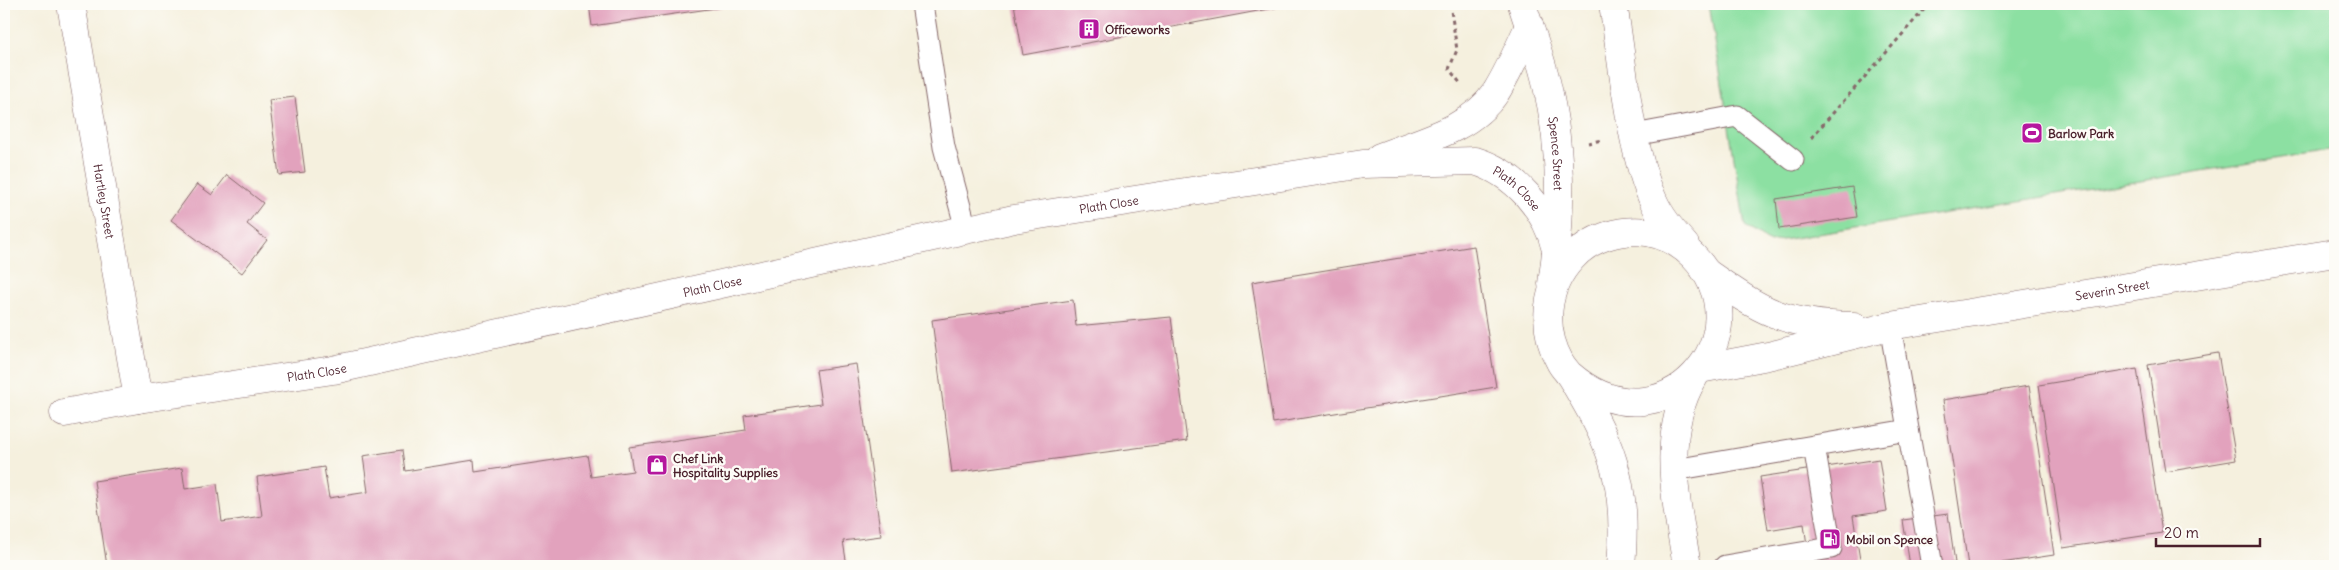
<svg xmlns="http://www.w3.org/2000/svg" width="2339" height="570" font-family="Delius,sans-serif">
<rect width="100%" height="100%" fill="#fdfcf7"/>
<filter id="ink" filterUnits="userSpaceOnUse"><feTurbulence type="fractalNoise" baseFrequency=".02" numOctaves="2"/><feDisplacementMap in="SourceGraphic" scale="10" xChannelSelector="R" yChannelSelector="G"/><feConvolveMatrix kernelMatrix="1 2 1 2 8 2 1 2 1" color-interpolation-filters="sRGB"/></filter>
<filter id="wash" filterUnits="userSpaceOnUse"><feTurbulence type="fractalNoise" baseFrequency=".0096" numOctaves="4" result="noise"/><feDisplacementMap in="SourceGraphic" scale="20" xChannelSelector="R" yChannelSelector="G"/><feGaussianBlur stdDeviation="1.12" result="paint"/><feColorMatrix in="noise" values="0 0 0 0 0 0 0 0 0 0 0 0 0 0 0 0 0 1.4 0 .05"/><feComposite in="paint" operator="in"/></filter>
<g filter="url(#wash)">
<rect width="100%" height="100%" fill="#f5f0de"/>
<polygon fill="#8ce0a2" stroke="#6b8066" points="1709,4 2335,4 2335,149 1770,242 1745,226"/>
<g id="blocks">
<g fill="#e2a2bd">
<polygon points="589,4 736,4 736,5 592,26"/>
<polygon points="1014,4 1290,4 1290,5 1023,55"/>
<polygon points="295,97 305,172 279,175 269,100"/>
<polygon points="227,175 263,203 247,224 267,240 242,273 171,220 197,184 212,195"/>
<polygon points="1852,187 1857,217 1779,229 1776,199"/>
<polygon points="1474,246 1496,387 1273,423 1252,282"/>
<polygon points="1073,300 1076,326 1171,317 1187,441 952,473 932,320"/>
<polygon points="2218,353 2236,460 2165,472 2148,365"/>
<polygon points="856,364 881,536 843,541 847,566 107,566 94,481 182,468 185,489 217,484 222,522 262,516 257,477 324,467 329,498 368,492 363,456 402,450 405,471 474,460 475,472 587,455 591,477 633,471 629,447 746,430 744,415 821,404 816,370"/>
<polygon points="2137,369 2162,533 2063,548 2039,385"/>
<polygon points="2029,386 2054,555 1981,566 1968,566 1943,400"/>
<polygon points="1879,459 1887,511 1853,516 1861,566 1810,566 1804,524 1768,530 1760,477"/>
<polygon points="1948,514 1955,563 1910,566 1903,520"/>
</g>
</g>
</g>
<g filter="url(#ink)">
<use href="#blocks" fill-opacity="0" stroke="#86686a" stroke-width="1"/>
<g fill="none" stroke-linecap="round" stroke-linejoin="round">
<g stroke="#86686a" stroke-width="23">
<g id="service">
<polyline points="922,4 944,147 966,229"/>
<polyline points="1634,135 1737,116 1793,160"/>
<polyline points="1890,326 1932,566"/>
<polyline points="1674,470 1908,430"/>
<polyline points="1725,566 1831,548 1814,446"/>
</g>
</g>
<g stroke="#86686a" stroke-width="29">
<g id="minor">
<path id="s1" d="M71,4l67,395"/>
<path d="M1380,157c40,-16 91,-27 116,-65 13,-21 23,-44 33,-66"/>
<path d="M1707,273c56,39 76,52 147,53"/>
<path id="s2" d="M1700,369l68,-13 122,-30 445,-73"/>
<path id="s3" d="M64,413l74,-14 195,-29 681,-151 349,-55 112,-3c40,12 72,49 81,89"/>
</g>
</g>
<g stroke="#86686a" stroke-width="29">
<g id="tertiary">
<path id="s4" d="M1522,4c8,26 18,51 24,77 16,65 16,137 6,203"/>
<path d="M1613,4c10,59 16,144 41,198 7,16 19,30 31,43"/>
<path d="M1570,375c93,81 198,-42 123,-119 -12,-12 -29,-21 -46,-24 -27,-3 -56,5 -75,26 -27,29 -31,70 -12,104 3,6 8,10 11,15 16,27 33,55 42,85 11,34 11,69 8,104"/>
<path d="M1687,566c-10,-62 -28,-132 7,-189"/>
</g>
</g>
<g stroke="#86686a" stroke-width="3" stroke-dasharray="4 4" stroke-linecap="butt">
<polyline points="1450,4 1457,50 1449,69 1461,84"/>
<polyline points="1811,138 1928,5"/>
<polyline points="1588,143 1602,140"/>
</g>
<use href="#service" stroke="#fff" stroke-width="21"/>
<use href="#minor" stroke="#fff" stroke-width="28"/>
<use href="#tertiary" stroke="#fff" stroke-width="28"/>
</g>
</g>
<defs>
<g id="building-square" transform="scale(1.125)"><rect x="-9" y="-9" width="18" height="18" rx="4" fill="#b5179e" stroke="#fdfcf7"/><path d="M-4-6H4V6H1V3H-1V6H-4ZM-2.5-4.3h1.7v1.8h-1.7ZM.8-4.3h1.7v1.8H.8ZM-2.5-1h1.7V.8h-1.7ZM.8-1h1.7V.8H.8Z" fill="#fff"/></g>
<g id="stadium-square" transform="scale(1.125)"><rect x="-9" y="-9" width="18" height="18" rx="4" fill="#b5179e" stroke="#fdfcf7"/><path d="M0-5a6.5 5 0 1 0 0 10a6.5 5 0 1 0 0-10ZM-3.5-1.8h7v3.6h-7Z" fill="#fff"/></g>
<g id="shop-square" transform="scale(1.125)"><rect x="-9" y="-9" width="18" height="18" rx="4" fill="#b5179e" stroke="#fdfcf7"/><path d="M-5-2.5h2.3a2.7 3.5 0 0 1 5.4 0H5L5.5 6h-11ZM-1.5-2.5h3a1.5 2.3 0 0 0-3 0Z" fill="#fff"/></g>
<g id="fuel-square" transform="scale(1.125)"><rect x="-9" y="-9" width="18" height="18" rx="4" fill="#b5179e" stroke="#fdfcf7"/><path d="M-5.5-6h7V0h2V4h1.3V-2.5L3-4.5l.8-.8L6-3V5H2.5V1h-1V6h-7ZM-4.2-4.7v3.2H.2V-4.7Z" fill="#fff"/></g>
</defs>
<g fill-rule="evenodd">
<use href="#building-square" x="1089" y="29"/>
<use href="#stadium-square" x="2032" y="133"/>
<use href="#shop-square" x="657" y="465"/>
<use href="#fuel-square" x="1830" y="539"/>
</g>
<g text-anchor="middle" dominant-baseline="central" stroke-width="5" stroke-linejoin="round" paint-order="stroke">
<g font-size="12" font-weight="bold" fill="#4a1f2b" stroke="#fdfcf7" text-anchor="start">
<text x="1105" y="29">Officeworks</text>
<text x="2048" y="133">Barlow Park</text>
<text x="673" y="458">Chef Link<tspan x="673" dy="14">Hospitality Supplies</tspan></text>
<text x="1846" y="539">Mobil on Spence</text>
</g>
<g font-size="12" fill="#4a1f2b" stroke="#fdfcf7">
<text stroke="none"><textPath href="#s4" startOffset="154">Spence Street</textPath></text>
<text stroke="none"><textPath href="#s3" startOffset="1486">Plath Close</textPath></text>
<text stroke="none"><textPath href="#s1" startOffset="200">Hartley Street</textPath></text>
<text stroke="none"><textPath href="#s3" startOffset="1066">Plath Close</textPath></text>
<text stroke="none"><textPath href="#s3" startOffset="661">Plath Close</textPath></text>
<text stroke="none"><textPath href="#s2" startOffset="420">Severin Street</textPath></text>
<text stroke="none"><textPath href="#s3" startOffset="256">Plath Close</textPath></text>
</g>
</g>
<rect width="2339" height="570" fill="none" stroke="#fdfcf7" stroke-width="20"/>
<path d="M2156 538v8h104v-8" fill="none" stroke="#4a1f2b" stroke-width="2.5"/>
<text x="2164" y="538" font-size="15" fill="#4a1f2b" stroke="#fdfcf7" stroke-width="4" paint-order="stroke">20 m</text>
</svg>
